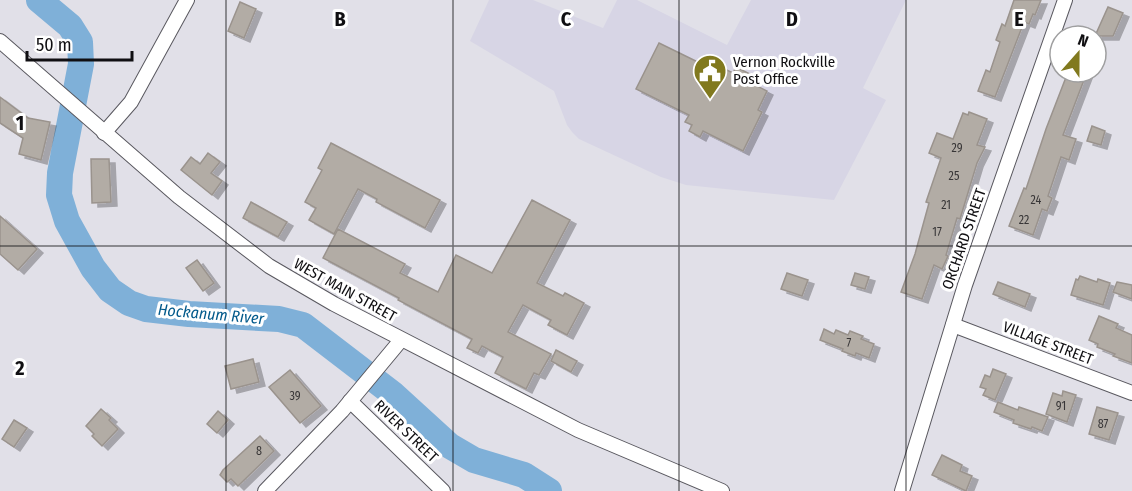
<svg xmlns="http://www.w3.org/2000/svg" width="1132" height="491" font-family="'Fira Sans Condensed',sans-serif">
<defs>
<filter id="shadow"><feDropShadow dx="6" dy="4" stdDeviation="0" flood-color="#0004"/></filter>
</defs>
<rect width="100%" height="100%" fill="#e1e0e8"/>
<polygon fill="#d7d5e5" points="489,0 533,0 603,28 617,0 637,0 727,45 751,0 906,0 863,88 886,100 834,200 686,185 661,177 579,139 572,132 567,125 554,91 470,41"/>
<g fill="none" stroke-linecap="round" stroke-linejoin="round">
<polyline stroke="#7fb0d8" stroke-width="26" points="39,0 70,26 80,42 81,64 60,173 59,195 67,221 93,268 110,290 129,303 146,309 189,314 279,319 303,325 393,394 450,446 474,460 524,475 549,491"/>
</g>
<g fill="#b2aca5" stroke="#9a938d" stroke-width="1.5" filter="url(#shadow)">
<polygon points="1014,0 1041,0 1035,15 1033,14 1029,24 1024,22 995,97 978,91 986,70 990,72 1000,42 996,40 1002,24 1005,26"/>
<polygon points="240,2 256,9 244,38 228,31"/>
<polygon points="1108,7 1123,13 1113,36 1095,36"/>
<polygon points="659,43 712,69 714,64 733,73 736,67 752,75 749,82 767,91 758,110 762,112 743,151 703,131 700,137 689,131 692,125 685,122 689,115 636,89"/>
<polygon points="1068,72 1087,72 1063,135 1076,139 1069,160 1061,157 1048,196 1052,198 1047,211 1042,209 1033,235 1009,226 1024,188 1026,189 1046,129"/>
<polygon points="0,97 28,118 50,122 41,160 19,154 23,138 0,123"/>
<polygon points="969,112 987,119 977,145 985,147 977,163 960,219 957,218 946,255 948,256 942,269 934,265 922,299 901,292 915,254 929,203 926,202 941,158 929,153 937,133 953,139 963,113 968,115"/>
<polygon points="1092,126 1105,131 1101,145 1087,141"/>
<polygon points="331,143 440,200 425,228 376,202 377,199 358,189 334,234 309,220 316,208 305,202 322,170 318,168"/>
<polygon points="208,153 220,162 211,173 222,181 212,195 181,170 191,157 200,164"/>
<polygon points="91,159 109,159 111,202 92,203"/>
<polygon points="532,200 570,220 537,283 563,296 565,293 584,303 567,335 548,325 551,320 523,305 508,332 551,354 539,375 534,373 526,389 495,373 503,357 482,346 478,353 467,348 472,339 398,300 399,298 323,258 338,229 405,264 400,273 438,292 456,255 492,273"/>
<polygon points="251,202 287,222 278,237 243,218"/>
<polygon points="0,216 37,249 18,270 0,254"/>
<polygon points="197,260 214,283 203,291 186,268"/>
<polygon points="787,273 808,280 802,296 781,289"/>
<polygon points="855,273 869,277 865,289 851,285"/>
<polygon points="1080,276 1097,282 1098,279 1110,283 1103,305 1071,295 1076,279 1078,280"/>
<polygon points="998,282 1030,294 1025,307 993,294"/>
<polygon points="1117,282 1132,285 1132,299 1113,292"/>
<polygon points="1099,316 1118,324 1116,328 1132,335 1132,363 1113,356 1115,354 1097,347 1098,344 1089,340"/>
<polygon points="824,329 834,334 836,330 848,335 850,331 863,336 861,339 874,344 869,358 856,353 855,356 842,351 843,349 820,340"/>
<polygon points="556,350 577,361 571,372 551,361"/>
<polygon points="253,359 259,382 231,389 225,366"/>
<polygon points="993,369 1006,374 995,400 983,395 986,389 980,387 985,375 990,377"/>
<polygon points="290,370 321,406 300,423 269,387"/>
<polygon points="1063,391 1076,395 1067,422 1046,414 1053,393 1062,396"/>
<polygon points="998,402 1018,410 1019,407 1048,417 1042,431 1032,427 1031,429 1013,423 1014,420 994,412"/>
<polygon points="1097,407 1118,413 1109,440 1089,434"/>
<polygon points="101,409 111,418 109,420 118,429 102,446 92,436 94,434 86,426"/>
<polygon points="218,411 228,420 217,433 207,424"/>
<polygon points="14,420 27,428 14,447 2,439"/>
<polygon points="260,436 274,451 238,486 231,479 227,482 220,475 223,470"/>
<polygon points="942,455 962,465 960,471 972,476 966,491 932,475"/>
</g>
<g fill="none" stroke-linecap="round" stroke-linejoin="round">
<g stroke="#59585f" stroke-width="16">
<g id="minor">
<polyline points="0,41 179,197 269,266 334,304 578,430 722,491"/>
<polyline points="104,133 131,102 187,0"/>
<polyline points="953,325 1132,393"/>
<polyline points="350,401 443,491"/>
<polyline points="265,491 342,411 401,340"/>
<polyline points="902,491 965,285 1065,0"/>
</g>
</g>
<use href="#minor" stroke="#fff" stroke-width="14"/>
</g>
<path fill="none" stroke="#100f12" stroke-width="1.5" stroke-opacity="0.55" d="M226,0v491M453,0v491M679,0v491M906,0v491M0,246h1132"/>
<defs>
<g id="civic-pin" transform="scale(1.725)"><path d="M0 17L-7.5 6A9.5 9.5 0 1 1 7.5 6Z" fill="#81791e" stroke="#fff"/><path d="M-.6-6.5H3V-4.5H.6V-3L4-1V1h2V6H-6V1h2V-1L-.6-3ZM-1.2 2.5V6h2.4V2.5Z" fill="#fff"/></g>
</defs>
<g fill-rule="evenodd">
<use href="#civic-pin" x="710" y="71"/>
</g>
<g text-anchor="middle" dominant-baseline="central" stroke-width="6" stroke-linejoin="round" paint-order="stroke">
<g font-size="12" fill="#383637">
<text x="957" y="148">29</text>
<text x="954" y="176">25</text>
<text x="1036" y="200">24</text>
<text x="946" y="205">21</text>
<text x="1024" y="220">22</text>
<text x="937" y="232">17</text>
<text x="849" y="343">7</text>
<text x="295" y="396">39</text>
<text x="1061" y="406">91</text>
<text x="1103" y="424">87</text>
<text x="259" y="451">8</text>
</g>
<g font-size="15" fill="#100f12" stroke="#fff" text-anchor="start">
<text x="733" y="62">Vernon Rockville<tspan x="733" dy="17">Post Office</tspan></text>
</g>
<g font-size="15" fill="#100f12" stroke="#fff">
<text transform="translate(964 239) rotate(-71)">ORCHARD STREET</text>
<text transform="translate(345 290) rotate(29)">WEST MAIN STREET</text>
<text transform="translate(1048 343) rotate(21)">VILLAGE STREET</text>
<text transform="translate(406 431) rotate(44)">RIVER STREET</text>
</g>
<g font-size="16" font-style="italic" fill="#035a8b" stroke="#fff">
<text transform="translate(211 314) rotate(5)">Hockanum River</text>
</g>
</g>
<g font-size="20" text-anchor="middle" font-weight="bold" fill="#100f12" stroke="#fff" stroke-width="6" stroke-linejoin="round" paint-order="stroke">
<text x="340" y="26">B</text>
<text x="566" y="26">C</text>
<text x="792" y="26">D</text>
<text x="1019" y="26">E</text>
<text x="20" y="130">1</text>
<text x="20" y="375">2</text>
</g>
<g transform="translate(1078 54) rotate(21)"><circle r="28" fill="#ffffff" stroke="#9f9fa0" stroke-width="1.5"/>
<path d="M0-4.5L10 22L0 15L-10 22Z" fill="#81791e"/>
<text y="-9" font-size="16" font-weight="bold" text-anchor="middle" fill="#100f12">N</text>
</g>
<path d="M27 51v9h105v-9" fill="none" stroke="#100f12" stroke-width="3"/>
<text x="36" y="51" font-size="18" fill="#100f12" stroke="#ffffff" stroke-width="4.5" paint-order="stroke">50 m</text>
</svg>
